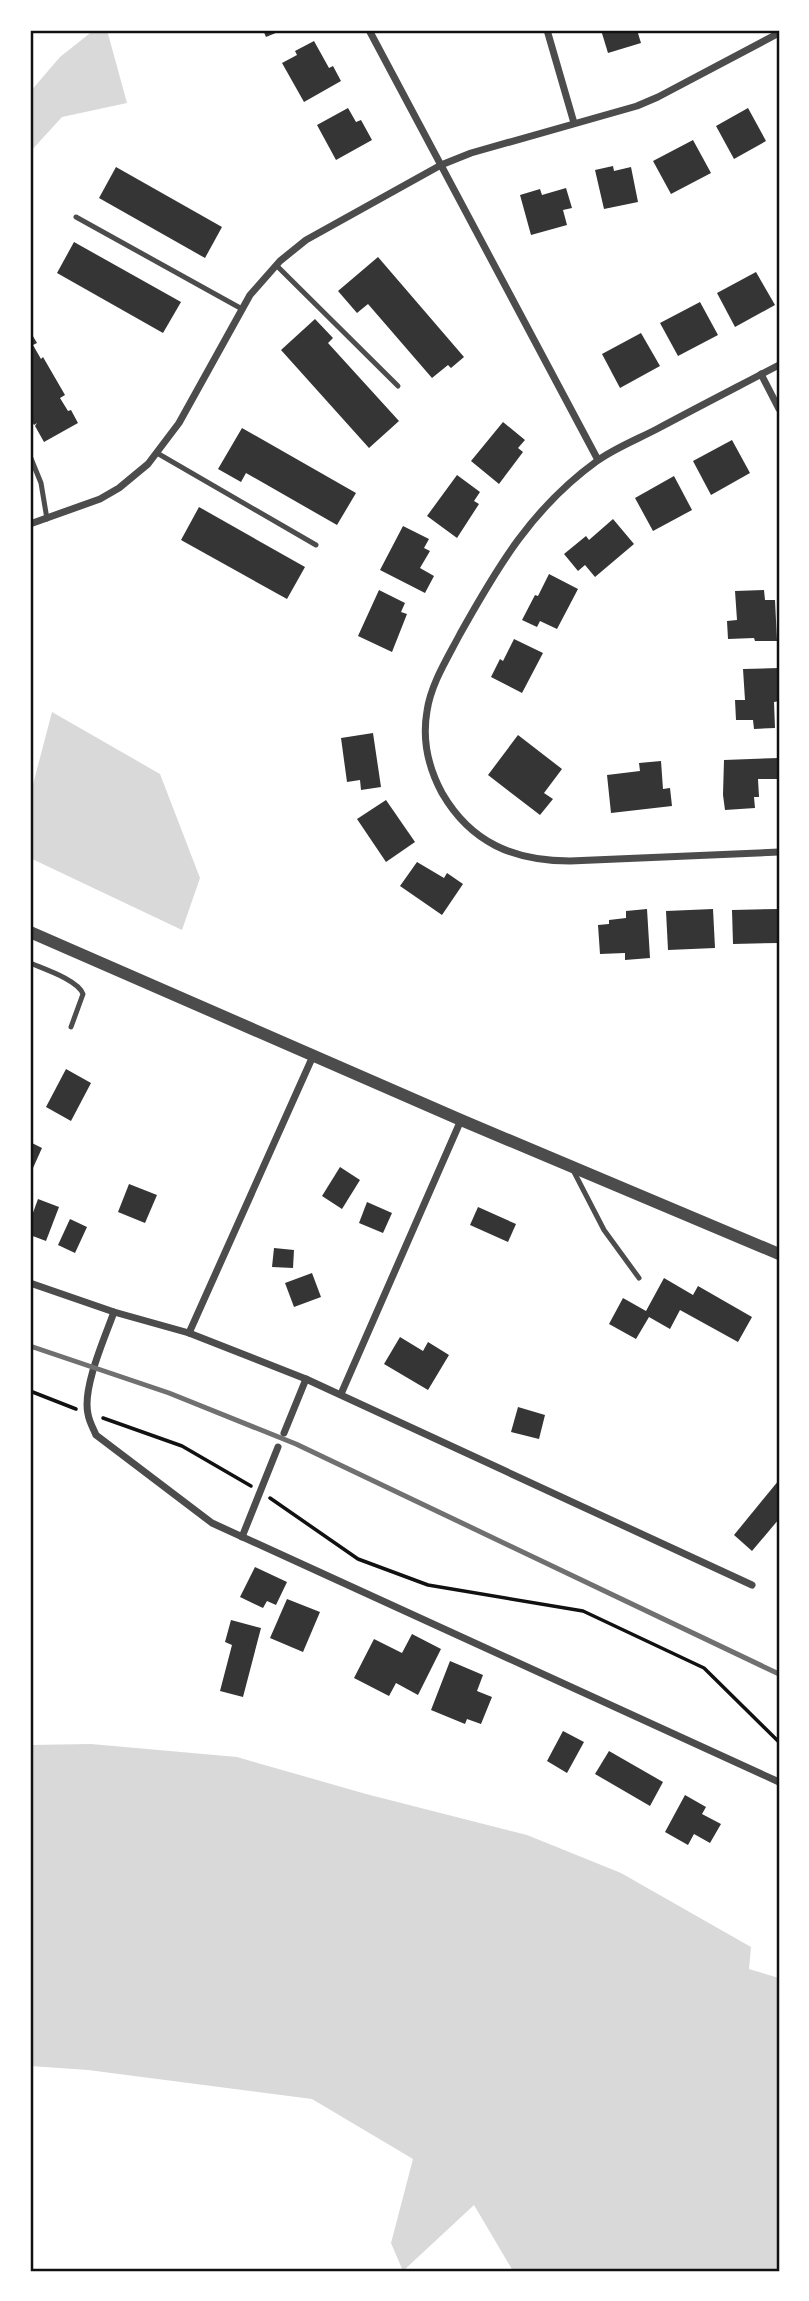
<svg xmlns="http://www.w3.org/2000/svg" width="809" height="2301" font-family="Signika,sans-serif">
<rect width="100%" height="100%" fill="#fff"/>
<g fill="#d9d9d9">
<polygon points="94,30 107,30 127,103 62,117 30,152 30,92 60,57"/>
<polygon points="52,712 160,774 200,878 182,930 30,858 30,796"/>
<polygon points="91,1744 237,1757 366,1794 527,1835 621,1873 751,1947 749,1969 779,1978 779,2271 513,2271 474,2205 403,2271 391,2243 413,2159 312,2099 88,2070 30,2066 30,1745"/>
</g>
<g fill="#353535">
<polygon points="263,30 283,30 266,37"/>
<polygon points="601,30 637,30 641,43 608,53"/>
<polygon points="314,41 329,68 333,66 341,81 304,102 282,63 297,55 295,51"/>
<polygon points="348,108 356,122 361,120 372,140 336,160 317,125"/>
<polygon points="748,108 766,141 734,159 716,126"/>
<polygon points="693,140 711,173 671,194 653,161"/>
<polygon points="613,166 614,171 631,167 638,202 604,209 595,170"/>
<polygon points="116,167 222,227 205,258 99,198"/>
<polygon points="566,188 572,208 563,210 567,225 531,235 520,195 540,189 542,195"/>
<polygon points="74,242 181,302 163,333 57,273"/>
<polygon points="378,257 464,357 451,368 448,365 432,378 368,304 357,313 338,291"/>
<polygon points="756,272 775,305 735,327 717,293"/>
<polygon points="700,302 718,335 678,356 660,323"/>
<polygon points="315,319 333,338 328,343 399,421 369,448 281,350"/>
<polygon points="30,331 37,343 33,345 41,359 43,357 65,395 60,398 68,411 71,410 78,423 44,442 35,426 37,423 34,425 30,418"/>
<polygon points="641,333 660,366 620,388 602,354"/>
<polygon points="503,422 525,440 518,448 523,452 499,484 471,461"/>
<polygon points="242,428 356,493 337,525 246,473 241,482 218,469"/>
<polygon points="732,440 750,473 711,495 693,461"/>
<polygon points="457,475 480,492 474,501 479,504 457,538 427,516"/>
<polygon points="674,476 692,510 653,531 635,498"/>
<polygon points="199,507 305,567 287,599 181,540"/>
<polygon points="613,519 634,544 595,577 585,565 578,571 564,554 586,536 589,540"/>
<polygon points="403,526 429,539 424,548 430,551 420,568 434,576 425,593 380,570"/>
<polygon points="549,574 578,589 557,629 540,621 537,627 522,620 535,595 538,596"/>
<polygon points="379,590 405,603 401,612 407,614 392,652 358,636"/>
<polygon points="764,590 765,600 775,600 777,641 755,641 754,638 728,639 727,621 737,620 735,591"/>
<polygon points="514,639 543,653 522,693 491,677 500,659 503,661"/>
<polygon points="779,668 779,701 774,702 775,728 754,729 753,720 736,720 735,700 745,700 743,669"/>
<polygon points="373,733 381,787 361,790 360,780 347,782 341,738"/>
<polygon points="518,735 562,769 544,793 553,799 540,815 488,775"/>
<polygon points="779,758 779,779 758,779 759,797 754,797 755,808 725,810 723,795 724,760"/>
<polygon points="661,761 663,789 670,788 672,806 611,813 607,775 640,771 639,763"/>
<polygon points="386,800 415,842 386,862 357,819"/>
<polygon points="417,862 444,878 447,873 463,884 442,915 400,886"/>
<polygon points="647,909 650,958 625,960 625,953 600,954 598,925 609,924 609,920 626,918 626,911"/>
<polygon points="713,909 715,948 668,950 666,911"/>
<polygon points="779,909 779,943 733,944 732,910"/>
<polygon points="66,1069 91,1083 71,1121 46,1107"/>
<polygon points="30,1142 42,1148 33,1168 30,1166"/>
<polygon points="340,1167 360,1180 342,1209 322,1196"/>
<polygon points="129,1184 157,1195 145,1223 118,1212"/>
<polygon points="38,1199 59,1207 46,1241 30,1235 30,1221"/>
<polygon points="367,1202 392,1213 383,1233 359,1223"/>
<polygon points="478,1207 516,1224 508,1242 470,1225"/>
<polygon points="70,1219 87,1227 75,1253 58,1245"/>
<polygon points="274,1248 294,1250 293,1268 272,1267"/>
<polygon points="312,1273 321,1297 294,1307 285,1283"/>
<polygon points="664,1278 693,1295 698,1286 752,1317 738,1342 680,1310 670,1329 649,1317 636,1339 609,1324 623,1298 646,1311"/>
<polygon points="400,1337 423,1351 428,1342 449,1355 428,1390 384,1364"/>
<polygon points="518,1407 545,1415 539,1439 511,1432"/>
<polygon points="779,1480 779,1519 752,1551 734,1535"/>
<polygon points="255,1567 287,1582 276,1605 267,1601 263,1608 240,1597"/>
<polygon points="287,1599 320,1612 303,1652 270,1638"/>
<polygon points="231,1620 261,1628 243,1697 220,1691 232,1645 225,1642"/>
<polygon points="412,1634 441,1649 418,1695 396,1683 389,1696 354,1678 374,1639 402,1653"/>
<polygon points="450,1661 483,1675 477,1691 492,1697 481,1724 467,1719 465,1724 431,1710"/>
<polygon points="563,1731 584,1742 567,1773 547,1761"/>
<polygon points="609,1751 663,1782 650,1806 595,1774"/>
<polygon points="685,1795 706,1807 702,1814 721,1824 710,1843 694,1834 688,1845 665,1832"/>
</g>
<g fill="none" stroke-linecap="round" stroke-linejoin="round">
<g stroke="#111" stroke-width="3.5">
<polyline points="30,1391 76,1409"/>
<polyline points="103,1418 182,1446 251,1486"/>
<polyline points="270,1498 358,1559 428,1585 583,1611 704,1668 779,1742"/>
</g>
<g stroke="#4c4c4c" stroke-width="5">
<polyline points="76,217 242,309"/>
<polyline points="276,265 398,386"/>
<polyline points="157,453 316,545"/>
<polyline points="30,456 41,483 47,519"/>
<path d="M30,963c14,6 48,17 53,31l-12,33"/>
<polyline points="573,1170 604,1230 639,1278"/>
</g>
<g stroke="#4c4c4c" stroke-width="7">
<polyline points="369,30 598,460"/>
<polyline points="547,30 574,123"/>
<path d="M779,365c-40,21 -81,42 -122,64 -19,10 -42,19 -60,32 -65,47 -99,105 -137,173 -13,25 -29,50 -33,77 -5,29 1,56 15,82 29,50 72,68 128,68l209,-9"/>
<polyline points="761,374 779,409"/>
<polyline points="30,524 100,499 119,488 148,464 179,423 250,295 280,261 306,240 441,165 471,153 637,106 658,97 779,33"/>
<polyline points="30,1283 114,1312 189,1333 306,1379 752,1585"/>
<path d="M114,1312c-9,25 -32,76 -26,102 1,7 5,14 8,21l116,88 567,259"/>
<polyline points="189,1333 313,1056"/>
<polyline points="341,1394 461,1120"/>
<polyline points="284,1433 306,1379"/>
<polyline points="242,1537 278,1447"/>
</g>
<polyline stroke="#4c4c4c" stroke-width="12" points="30,932 461,1120 779,1254"/>
<polyline stroke="#707070" stroke-width="5" points="30,1346 169,1393 296,1444 779,1674"/>
</g>
<rect width="809" height="2301" fill="none" stroke="#ffffff" stroke-width="63"/>
<rect x="32" y="32" width="746" height="2238" fill="none" stroke="#111" stroke-width="2.5"/>
</svg>
